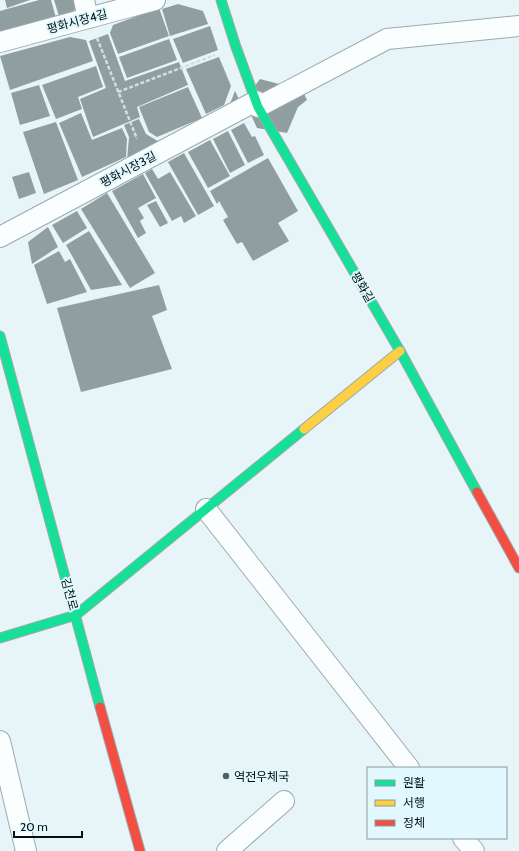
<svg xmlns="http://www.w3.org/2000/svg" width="519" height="851" font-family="Cabin,'Noto Sans KR',sans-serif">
<rect width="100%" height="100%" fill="#e7f5f8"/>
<g fill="#909ea0">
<polygon points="5,0 30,0 7,8"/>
<polygon points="39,0 51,0 56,18 0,34 0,11"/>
<polygon points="54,0 78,0 78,2 74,11 59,16"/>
<polygon points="178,4 203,11 208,24 170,36 162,9"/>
<polygon points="159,8 169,36 118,54 110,33 113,25"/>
<polygon points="210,26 218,50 183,63 173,39"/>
<polygon points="108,34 125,81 179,62 188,85 137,107 140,117 93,137 80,99 106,88 89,41"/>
<polygon points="70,37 86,40 93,61 10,90 0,56"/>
<polygon points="169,39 177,60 127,78 119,57"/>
<polygon points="219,57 231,86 224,105 206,114 186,69"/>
<polygon points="96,66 103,87 78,97 82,109 56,119 42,85"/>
<polygon points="296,77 307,100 298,107 287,133 257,128 244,100 260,79 279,84"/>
<polygon points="39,85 50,116 20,125 11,93"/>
<polygon points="188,87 202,118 157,137 149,132 139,107"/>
<polygon points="235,91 248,117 107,190 127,160 129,137 124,125 139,119 146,134 161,143 228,109"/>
<polygon points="81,113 92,140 122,128 127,139 126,157 82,177 59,123"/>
<polygon points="56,122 78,180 44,194 23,132"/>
<polygon points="244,123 252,137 255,136 264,155 248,163 231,130"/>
<polygon points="228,131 245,165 230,173 213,139"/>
<polygon points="210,140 230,176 208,188 188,152"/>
<polygon points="184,153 214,206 198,215 168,162"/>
<polygon points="268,158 298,211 278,223 289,241 253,261 242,242 237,244 223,220 228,217 219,201 217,204 210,191"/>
<polygon points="152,169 158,179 170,172 196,216 184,223 181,216 172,221 145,173"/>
<polygon points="29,172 36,193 19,199 12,177"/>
<polygon points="143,174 156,198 138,208 144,218 140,221 146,233 138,238 112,191"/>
<polygon points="107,193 155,273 130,288 81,209"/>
<polygon points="156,201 168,223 160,227 147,205"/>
<polygon points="77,211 87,228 63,243 52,225"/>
<polygon points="48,227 58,247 32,264 28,242"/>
<polygon points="89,231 122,285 91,290 66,245"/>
<polygon points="59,251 65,262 70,259 87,292 47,304 34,265"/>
<polygon points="159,285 167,310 152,316 172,369 81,392 57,308"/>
</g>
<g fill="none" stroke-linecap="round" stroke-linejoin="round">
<g stroke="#9daaad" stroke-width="22">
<g id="street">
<polyline points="84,0 88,18"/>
<polyline points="0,42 155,0"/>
<polyline points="258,107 387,39 519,26"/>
<polyline points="0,237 256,101"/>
<polyline points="206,509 409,768"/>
<polyline points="0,741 26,851"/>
<polyline points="463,838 474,851"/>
<polyline points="227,851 284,801"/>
</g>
</g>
<g stroke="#9daaad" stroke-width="11">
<g id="fast">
<polyline points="221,0 236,47 258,107 400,351 477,492"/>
<polyline points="0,336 100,707"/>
<polyline points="0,638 76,615 304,429"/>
</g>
</g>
<g stroke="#9daaad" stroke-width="11">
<polyline id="slow" points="304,429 400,351"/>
</g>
<g stroke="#9daaad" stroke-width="11">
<g id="jam">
<polyline points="477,492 519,568"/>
<polyline points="100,707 140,851"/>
</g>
</g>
<g stroke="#d8dcdd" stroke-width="2.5" stroke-dasharray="4 2" stroke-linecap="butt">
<polyline points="97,38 137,139"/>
<polyline points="118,92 215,55"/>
</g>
<use href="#street" stroke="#fbfefe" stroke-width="20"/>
<use href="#fast" stroke="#16e098" stroke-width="9"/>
<use href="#slow" stroke="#ffcf43" stroke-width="9"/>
<use href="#jam" stroke="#f24e42" stroke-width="9"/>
</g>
<circle fill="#525f62" stroke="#e1f9fe" stroke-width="1.5" cx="226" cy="776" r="4"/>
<g text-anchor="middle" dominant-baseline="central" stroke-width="4" stroke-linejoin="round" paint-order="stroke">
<g font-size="12" fill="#020e11" stroke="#e1f9fe">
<text transform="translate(77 21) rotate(-15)">평화시장4길</text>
<text transform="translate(128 169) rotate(-28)">평화시장3길</text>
<text transform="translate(363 287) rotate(60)">평화길</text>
<text transform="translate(70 594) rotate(75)">김천로</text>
</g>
<g font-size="12" fill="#020e11" stroke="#e1f9fe" text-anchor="start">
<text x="234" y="776">역전우체국</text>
</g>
</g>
<rect x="367" y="767" width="140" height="72" fill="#e1f9fe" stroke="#889b9f"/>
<rect x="375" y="780" width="20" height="6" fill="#16e098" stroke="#889b9f"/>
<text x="403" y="787" font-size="12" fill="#020e11">원활</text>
<rect x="375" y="800" width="20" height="6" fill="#ffcf43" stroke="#889b9f"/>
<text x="403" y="807" font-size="12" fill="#020e11">서행</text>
<rect x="375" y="820" width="20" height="6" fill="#f24e42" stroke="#889b9f"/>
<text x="403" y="827" font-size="12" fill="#020e11">정체</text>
<path d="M14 831v6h68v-6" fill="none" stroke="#020e11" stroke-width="2"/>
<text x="20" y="831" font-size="12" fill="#020e11" stroke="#e1f9fe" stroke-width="3" paint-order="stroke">20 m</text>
</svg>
